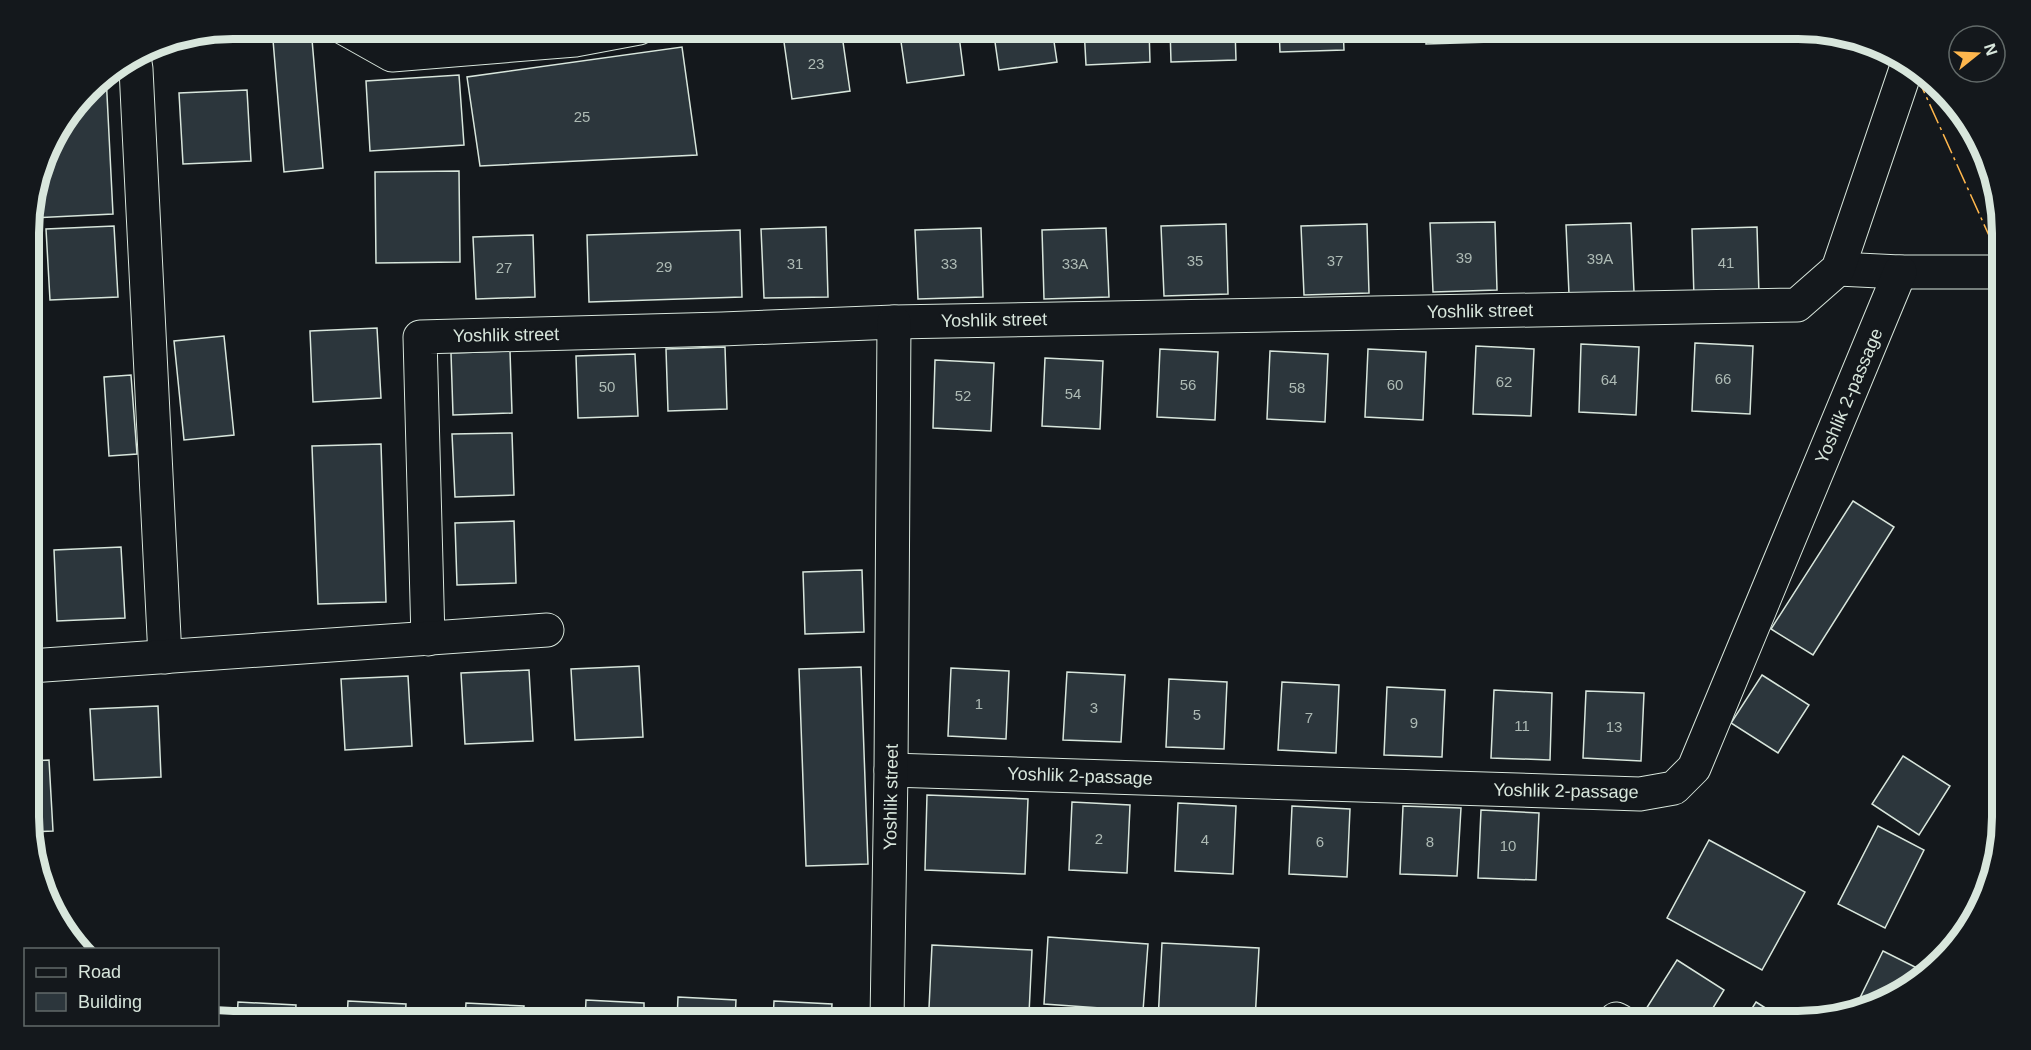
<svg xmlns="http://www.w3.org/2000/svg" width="2031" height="1050" font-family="Helvetica,sans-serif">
<rect width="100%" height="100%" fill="#14181c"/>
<g fill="#2c363c" stroke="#d8e6dc" stroke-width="1.5">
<polygon points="272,28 311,28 323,168 284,172"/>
<polygon points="830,28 841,28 850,91 792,99 783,35"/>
<polygon points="899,28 958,28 964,75 907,83"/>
<polygon points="993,28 1052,28 1057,62 999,70"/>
<polygon points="1084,28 1149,28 1150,62 1086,65"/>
<polygon points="1170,28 1235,28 1236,60 1171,62"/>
<polygon points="1279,28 1343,28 1344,50 1280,52"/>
<polygon points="1426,28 1491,28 1491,42 1426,44"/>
<polygon points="1534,28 1599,28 1600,36 1535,38"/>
<polygon points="1664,28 1728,28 1728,32 1664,34"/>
<polygon points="682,47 697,155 480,166 467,77"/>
<polygon points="106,75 113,214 32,218 31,211 49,143 98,80"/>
<polygon points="459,75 464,145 370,151 366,81"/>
<polygon points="247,90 251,161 183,164 179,93"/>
<polygon points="459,171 460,262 376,263 375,172"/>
<polygon points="1495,222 1497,290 1433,292 1430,223"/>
<polygon points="1631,223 1634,292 1569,294 1566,225"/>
<polygon points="1226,224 1228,294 1164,296 1161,226"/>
<polygon points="1367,224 1369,293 1304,295 1301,226"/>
<polygon points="114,226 118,297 50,300 46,229"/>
<polygon points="826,227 828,297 764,298 761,229"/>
<polygon points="1757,227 1759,295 1694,298 1692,229"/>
<polygon points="981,228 983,297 918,299 915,230"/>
<polygon points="1106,228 1109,297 1044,299 1042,230"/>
<polygon points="740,230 742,297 589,302 587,235"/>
<polygon points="533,235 535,297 476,299 473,237"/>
<polygon points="377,328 381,398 313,402 310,331"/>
<polygon points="224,336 234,435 184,440 174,341"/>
<polygon points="1695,343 1753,346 1750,414 1692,411"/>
<polygon points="1581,344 1639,347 1636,415 1579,412"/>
<polygon points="1476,346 1534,349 1531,416 1473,414"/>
<polygon points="725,347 727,409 668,411 666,349"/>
<polygon points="1160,349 1218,352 1215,420 1157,417"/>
<polygon points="1368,349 1426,352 1423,420 1365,417"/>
<polygon points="510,351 512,413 453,415 451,353"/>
<polygon points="1270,351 1328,354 1325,422 1267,419"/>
<polygon points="635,354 638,416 578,418 576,356"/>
<polygon points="1045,358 1103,361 1100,429 1042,426"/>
<polygon points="935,360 994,363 991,431 933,428"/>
<polygon points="131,375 137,454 109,456 104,377"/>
<polygon points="512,433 514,495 455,497 452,434"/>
<polygon points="381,444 386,602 318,604 312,446"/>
<polygon points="1853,501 1894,527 1813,655 1771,629"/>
<polygon points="514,521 516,583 457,585 455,523"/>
<polygon points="121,547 125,618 57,621 54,550"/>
<polygon points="30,553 33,553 36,624 30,624"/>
<polygon points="862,570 864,632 805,634 803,572"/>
<polygon points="639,666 643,737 575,740 571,669"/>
<polygon points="861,667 868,864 806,866 799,669"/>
<polygon points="951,668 1009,671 1006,739 948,736"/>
<polygon points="529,670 533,741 465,744 461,673"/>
<polygon points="1067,672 1125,675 1121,742 1063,740"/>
<polygon points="1762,675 1809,705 1778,753 1731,723"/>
<polygon points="408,676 412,746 345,750 341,679"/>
<polygon points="1169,679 1227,682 1224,749 1166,747"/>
<polygon points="1282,682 1339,685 1336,753 1278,750"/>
<polygon points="1387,687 1445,690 1442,757 1384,755"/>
<polygon points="1494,690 1552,693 1550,760 1491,758"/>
<polygon points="1586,691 1644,693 1641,761 1583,758"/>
<polygon points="158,706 161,777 94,780 90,709"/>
<polygon points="1903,756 1950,786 1919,835 1872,804"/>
<polygon points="49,760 53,831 30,832 30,761"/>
<polygon points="927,795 1028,799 1025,874 925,870"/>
<polygon points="1072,802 1130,805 1127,873 1069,870"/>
<polygon points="1178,803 1236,806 1233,874 1175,871"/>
<polygon points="1292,806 1350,809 1347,877 1289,874"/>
<polygon points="1403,806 1461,808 1457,876 1400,874"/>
<polygon points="1481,810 1539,813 1536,880 1478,878"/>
<polygon points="1878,826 1924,850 1885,928 1838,904"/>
<polygon points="1709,840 1805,892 1762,970 1667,918"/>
<polygon points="1048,937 1148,944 1143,1011 1044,1004"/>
<polygon points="1162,943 1259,948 1255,1021 1158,1021"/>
<polygon points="932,945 1032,950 1029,1014 929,1008"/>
<polygon points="1883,951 1925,972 1911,987 1856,1006"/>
<polygon points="1677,960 1724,990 1705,1021 1665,1021 1646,1009"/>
<polygon points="678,997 736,1000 735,1021 677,1021"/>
<polygon points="586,1000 644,1003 644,1021 585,1021"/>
<polygon points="348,1001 406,1004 405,1021 347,1021"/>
<polygon points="774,1001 832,1004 831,1021 773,1021"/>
<polygon points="238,1002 296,1005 295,1021 237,1021"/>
<polygon points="1756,1002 1786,1021 1744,1021"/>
<polygon points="466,1003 524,1006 523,1021 465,1021"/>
</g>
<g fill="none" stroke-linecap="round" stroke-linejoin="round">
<g stroke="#d8e6dc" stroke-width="35">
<g id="minor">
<polyline points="344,28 392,55 575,40 639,28"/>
<polyline points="134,57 136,69 165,657"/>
<polyline points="1838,269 1900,272 2001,272"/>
<polyline points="428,639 420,337 722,329 894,322 1797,305 1838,269 1907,66"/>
<polyline points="30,666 547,630"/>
<polyline points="891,770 1640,794 1674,788 1694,768 1900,272"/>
<polyline points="1616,1019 1620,1021"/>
<polyline points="887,1021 891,770 894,322"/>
</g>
</g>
<use href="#minor" stroke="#14181c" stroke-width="33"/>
<polyline stroke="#ffb74d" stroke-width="1.5" stroke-dasharray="21 4.5 3 4.5" stroke-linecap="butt" points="1916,74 2001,262"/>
</g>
<g text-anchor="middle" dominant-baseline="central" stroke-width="4.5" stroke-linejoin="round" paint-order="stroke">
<g font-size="15" fill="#adbab4">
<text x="816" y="63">23</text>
<text x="582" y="116">25</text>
<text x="1464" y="257">39</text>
<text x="1600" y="258">39A</text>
<text x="1195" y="260">35</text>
<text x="1335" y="260">37</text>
<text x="1726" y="262">41</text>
<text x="795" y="263">31</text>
<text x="949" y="263">33</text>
<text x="1075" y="263">33A</text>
<text x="664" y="266">29</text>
<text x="504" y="267">27</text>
<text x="1723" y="378">66</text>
<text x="1609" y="379">64</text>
<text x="1504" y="381">62</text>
<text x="1188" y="384">56</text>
<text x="1395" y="384">60</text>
<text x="607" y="386">50</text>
<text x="1297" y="387">58</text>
<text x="1073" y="393">54</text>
<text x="963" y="395">52</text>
<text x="979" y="703">1</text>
<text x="1094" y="707">3</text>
<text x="1197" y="714">5</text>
<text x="1309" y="717">7</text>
<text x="1414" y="722">9</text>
<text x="1522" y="725">11</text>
<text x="1614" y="726">13</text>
<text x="1099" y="838">2</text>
<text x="1205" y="839">4</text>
<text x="1320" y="841">6</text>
<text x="1430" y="841">8</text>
<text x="1508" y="845">10</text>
</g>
<g font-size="18" fill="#d8e6dc" stroke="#14181c">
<text transform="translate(1480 311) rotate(-1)">Yoshlik street</text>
<text transform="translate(994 320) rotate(-1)">Yoshlik street</text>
<text transform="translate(506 335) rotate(-1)">Yoshlik street</text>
<text transform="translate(1849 396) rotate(-67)">Yoshlik 2-passage</text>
<text transform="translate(1080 776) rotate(2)">Yoshlik 2-passage</text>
<text transform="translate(1566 791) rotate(1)">Yoshlik 2-passage</text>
<text transform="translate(891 797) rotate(-89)">Yoshlik street</text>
</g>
</g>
<path d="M0 0H2031V1050H0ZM233 39H1798A194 194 0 0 1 1992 233V817A194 194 0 0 1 1798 1011H233A194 194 0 0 1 39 817V233A194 194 0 0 1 233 39Z" fill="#14181c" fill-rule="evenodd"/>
<path fill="none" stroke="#d8e6dc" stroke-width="8" d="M233 39H1798A194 194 0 0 1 1992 233V817A194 194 0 0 1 1798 1011H233A194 194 0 0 1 39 817V233A194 194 0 0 1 233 39Z"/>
<rect x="24" y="948" width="195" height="78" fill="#14181c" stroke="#626a69" stroke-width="1.5"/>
<rect x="36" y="968" width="30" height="9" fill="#14181c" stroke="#626a69" stroke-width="1.5"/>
<text x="78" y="978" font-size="18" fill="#d8e6dc">Road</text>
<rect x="36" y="993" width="30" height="18" fill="#2c363c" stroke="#626a69" stroke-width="1.5"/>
<text x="78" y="1008" font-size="18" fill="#d8e6dc">Building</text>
<g transform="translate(1977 54) rotate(72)"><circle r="28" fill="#14181c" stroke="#626a69" stroke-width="1.5"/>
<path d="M0-4.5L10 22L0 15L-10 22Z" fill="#ffb74d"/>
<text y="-9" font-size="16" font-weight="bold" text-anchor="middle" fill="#d8e6dc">N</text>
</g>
</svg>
